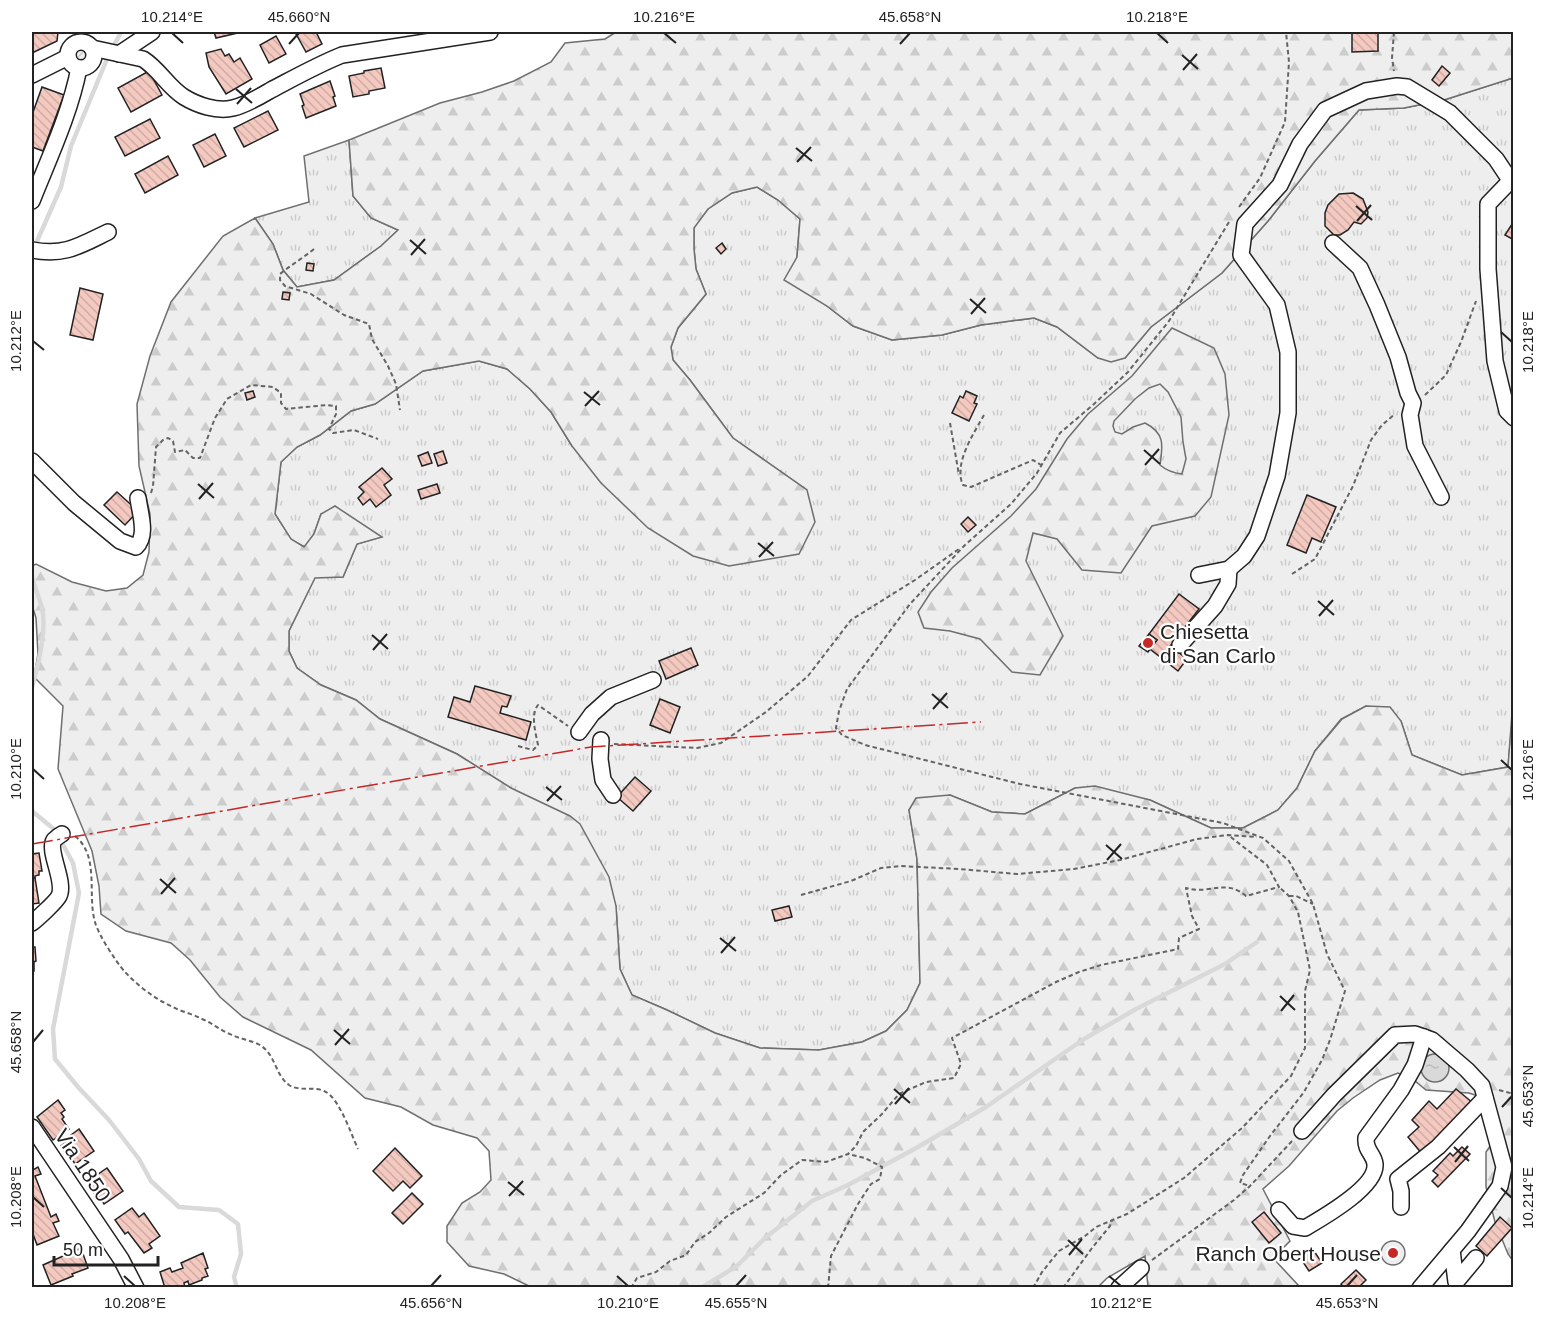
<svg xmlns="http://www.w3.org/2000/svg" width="1545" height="1319" font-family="Arial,sans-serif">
<defs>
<pattern id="grass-tufts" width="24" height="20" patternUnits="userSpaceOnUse" patternTransform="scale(1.5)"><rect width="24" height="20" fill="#eee"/><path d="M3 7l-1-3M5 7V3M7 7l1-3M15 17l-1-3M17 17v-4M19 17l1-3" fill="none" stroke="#ccc"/></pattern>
<pattern id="forest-firs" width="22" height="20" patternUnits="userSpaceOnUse" patternTransform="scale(1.5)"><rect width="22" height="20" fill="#eee"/><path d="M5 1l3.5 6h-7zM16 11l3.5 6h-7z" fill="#ccc"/></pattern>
<pattern id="garden-furrows" width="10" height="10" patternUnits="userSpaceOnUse" patternTransform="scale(1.5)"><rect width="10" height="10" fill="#eee"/><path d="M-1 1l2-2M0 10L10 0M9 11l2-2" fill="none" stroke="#ccc"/></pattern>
<pattern id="water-ripples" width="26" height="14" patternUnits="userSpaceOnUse" patternTransform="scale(1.5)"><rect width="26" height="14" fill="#d9d9d9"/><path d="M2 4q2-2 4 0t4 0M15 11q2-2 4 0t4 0" fill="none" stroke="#bababa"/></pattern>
<pattern id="building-back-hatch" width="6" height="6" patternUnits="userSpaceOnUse" patternTransform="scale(1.5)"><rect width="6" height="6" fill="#f3c9c0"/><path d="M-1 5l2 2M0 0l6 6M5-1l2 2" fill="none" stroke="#d0aca5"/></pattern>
</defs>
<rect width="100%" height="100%" fill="#fff"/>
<g fill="url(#grass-tufts)" stroke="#6f6f6f" stroke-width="1.5">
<polygon points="1513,78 1514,700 1508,767 1462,775 1412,755 1401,721 1366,706 1341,719 1315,751 1297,788 1278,810 1243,828 1211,828 1150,800 1075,788 1025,814 992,812 950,795 909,810 917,859 920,983 907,1010 886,1031 862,1042 819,1050 760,1048 715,1033 667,1010 632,995 620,969 616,906 511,788 457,754 380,719 356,700 321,685 297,668 289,651 289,631 315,577 343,577 357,544 381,537 321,514 314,534 305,547 291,540 275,514 281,462 297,447 320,435 351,411 375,404 423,371 479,361 507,369 530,389 551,412 572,446 807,490 733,438 690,380 673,360 671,347 678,328 706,294 696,269 694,249 694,227 708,209 732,193 757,187 778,200 800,219 797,257 827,306 853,326 892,340 942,335 981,325 1034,318 1057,327 1098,358 1125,358 1151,327 1222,273 1268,221 1315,161 1359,110 1404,108 1444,100"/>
<polygon points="349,140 353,196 371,218 398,230 381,246 334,280 297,287 283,270 273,244 255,218 309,202 304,156"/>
</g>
<g fill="url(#forest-firs)" stroke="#6f6f6f" stroke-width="1.5" fill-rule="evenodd">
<polygon points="616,32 1513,32 1513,78 1444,100 1404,108 1359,110 1315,161 1268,221 1222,273 1151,327 1125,358 1111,362 1098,358 1057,327 1034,318 981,325 942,335 892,340 853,326 827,306 784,280 797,257 800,219 778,200 757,187 732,193 708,209 694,228 694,249 696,269 706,294 678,328 671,347 673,360 690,380 733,438 807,490 815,522 799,554 729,566 693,556 648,528 601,483 572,446 551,412 530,389 507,369 479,361 423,371 375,404 351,411 320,435 297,447 281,462 275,514 291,539 304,547 314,534 321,514 335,506 382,537 357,544 343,577 315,578 289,631 289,651 297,668 321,685 356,700 380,719 457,754 511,788 570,816 580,824 609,877 616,906 620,969 632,995 667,1010 715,1033 760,1048 819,1050 862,1042 886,1031 907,1010 920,983 917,859 909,810 916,798 950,795 992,812 1025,814 1075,788 1095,786 1150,800 1211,828 1243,828 1278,810 1297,788 1315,751 1342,719 1366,706 1390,707 1401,721 1412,755 1462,775 1508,767 1513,700 1513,1261 1508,1254 1495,1222 1486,1187 1486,1152 1495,1139 1487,1099 1469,1093 1426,1090 1415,1081 1398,1073 1380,1080 1353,1098 1337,1111 1289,1166 1263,1189 1290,1241 1273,1258 1298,1285 1292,1287 1148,1287 1145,1256 1107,1278 1097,1288 533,1288 504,1274 469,1266 447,1242 447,1226 462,1203 480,1192 491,1180 489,1151 477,1138 433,1125 401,1107 365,1098 311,1050 243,1017 220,997 190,960 171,943 126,931 101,914 99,886 92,851 58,769 63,706 34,677 38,654 36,618 32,605 32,566 36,564 72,582 106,591 127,588 143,575 149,552 150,514 139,466 137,404 150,356 171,302 223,236 255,218 273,244 283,270 297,287 334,280 381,246 398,230 371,218 353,196 349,140 440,103 482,92 514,81 551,62 565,43 605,39"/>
<path d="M1172,328l42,20 11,26 4,41 -18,82 -16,19 -43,10 -31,47 -39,-3 -25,-31 -24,-6 -7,28 37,75 -23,39 -28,-3 -32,-33 -30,-8 -26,-3 -6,-16 13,-20 21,-24 59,-52 25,-27 31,-50 21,-25 44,-38zM1160,384l8,8 13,25 2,25 3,17 -4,15c-9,-1 -15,-3 -22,-9 3,-20 5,-32 -15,-42l-12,4 -11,7 -7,-2 -2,-6 1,-5 21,-22 14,-11z"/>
</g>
<circle fill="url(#garden-furrows)" stroke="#6f6f6f" stroke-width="1.5" cx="81" cy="55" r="8"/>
<circle fill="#eee" stroke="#6f6f6f" stroke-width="1.5" cx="1393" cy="1253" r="12"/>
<circle fill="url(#water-ripples)" stroke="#6f6f6f" stroke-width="1.5" cx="1435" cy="1068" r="14"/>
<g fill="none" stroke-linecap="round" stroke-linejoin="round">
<g stroke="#d9d9d9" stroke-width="4.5">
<polyline points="34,248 61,187 71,146 107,59 121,32"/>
<path d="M32,577c3,10 7,21 10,31 5,22 -4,58 -10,79"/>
<polyline points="32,811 55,830 73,863 79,893 53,1029 55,1059 78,1087 109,1120 139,1159 151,1181 179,1207 219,1210 238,1224 241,1254 234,1277 237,1288"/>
<polyline points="701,1288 737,1266 765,1238 812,1201 848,1185 918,1147 986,1107 1084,1039 1136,1009 1225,964 1257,942"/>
</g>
</g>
<g fill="url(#building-back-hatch)" stroke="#222" stroke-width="1.5">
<polygon points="32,32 58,32 57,41 32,53"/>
<polygon points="214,32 242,32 216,38"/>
<polygon points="295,32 316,32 322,44 306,52"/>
<polygon points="1352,32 1378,32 1378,51 1352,52"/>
<polygon points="276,36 286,54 269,63 260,45"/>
<polygon points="221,49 225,56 229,54 234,62 240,58 252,79 226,94 209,67 206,53"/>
<polygon points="1442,66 1450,73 1439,86 1432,80"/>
<polygon points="381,68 385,88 369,91 369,94 353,97 349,76 364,73 364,71"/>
<polygon points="149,71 162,95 131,112 118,88"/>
<polygon points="330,81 335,96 333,97 336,106 306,118 302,106 304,105 300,94"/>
<polygon points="42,87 64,95 43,151 32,147 32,115"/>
<polygon points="268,111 278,130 244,147 234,128"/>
<polygon points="150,119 160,138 125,156 115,137"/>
<polygon points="215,134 226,156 204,167 193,145"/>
<polygon points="168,156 178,175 145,193 135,174"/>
<polygon points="1353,193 1363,199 1368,212 1367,218 1361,224 1354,222 1348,230 1340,235 1334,235 1325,226 1325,213 1328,205 1339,194"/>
<polygon points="1514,221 1514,240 1505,235"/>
<polygon points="722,243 726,249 721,254 716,248"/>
<polygon points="307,263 314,264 313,271 306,270"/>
<polygon points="80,288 103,294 93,340 70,335"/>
<polygon points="283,292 290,293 289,300 282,299"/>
<polygon points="253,391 255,397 247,400 245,393"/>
<polygon points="966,391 977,396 974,403 977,404 969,421 952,413 960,396 963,398"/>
<polygon points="443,451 447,463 438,466 434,454"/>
<polygon points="428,452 432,463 422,466 418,456"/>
<polygon points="382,468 392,479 384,485 391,495 376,507 370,499 363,505 358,498 364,492 359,487"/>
<polygon points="437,484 440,493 421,499 418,490"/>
<polygon points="117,492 138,511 125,525 104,505"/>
<polygon points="1307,495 1336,507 1321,542 1312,538 1306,553 1287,545"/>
<polygon points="968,517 976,525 968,532 961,524"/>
<polygon points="1179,594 1199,609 1170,646 1187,659 1178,671 1150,649 1157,640 1149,634"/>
<polygon points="1149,634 1157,640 1148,652 1139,646"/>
<polygon points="691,648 698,665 666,679 659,661"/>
<polygon points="475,686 511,696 507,707 502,706 500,713 531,722 526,740 448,717 454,697 470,702"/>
<polygon points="660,699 680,707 670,733 650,725"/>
<polygon points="635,777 651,791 633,811 617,797"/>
<polygon points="39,853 42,871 39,871 39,875 35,876 35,878 32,878 32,854"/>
<polygon points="32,878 35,878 39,903 32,904"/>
<polygon points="789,906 792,917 775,921 772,910"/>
<polygon points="32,947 35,947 36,961 34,962 34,971 32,971"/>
<polygon points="1456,1089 1473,1103 1422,1154 1408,1137 1419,1127 1412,1120 1429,1101 1437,1109"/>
<polygon points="58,1100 65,1110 61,1113 64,1117 62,1119 69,1129 53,1140 37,1117"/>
<polygon points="79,1129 94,1151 75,1164 68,1153 66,1154 61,1146 69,1140 67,1138"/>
<polygon points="1462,1147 1470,1154 1438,1187 1432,1181 1438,1175 1433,1171 1450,1153 1453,1156"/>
<polygon points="395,1148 422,1176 410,1188 403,1181 393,1191 373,1171"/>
<polygon points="32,1167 33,1170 38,1167 41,1174 35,1176 51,1217 56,1214 59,1221 53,1223 59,1236 37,1245 32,1231"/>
<polygon points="107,1168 123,1191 104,1204 96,1192 94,1193 89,1186 96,1180 94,1177"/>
<polygon points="412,1193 423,1204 403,1224 392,1213"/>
<polygon points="132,1208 139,1217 144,1213 160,1236 149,1244 152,1248 144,1253 128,1232 125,1234 115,1220"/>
<polygon points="1264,1212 1281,1233 1269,1243 1252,1222"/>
<polygon points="1500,1217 1512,1228 1487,1256 1476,1246"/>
<polygon points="81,1248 88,1268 72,1274 73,1276 51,1285 43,1265"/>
<polygon points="1312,1248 1322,1263 1309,1271 1299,1256"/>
<polygon points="203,1253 208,1268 205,1269 208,1276 202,1278 202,1280 189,1285 188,1281 184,1283 185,1288 165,1288 160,1272 170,1268 172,1272 183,1268 181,1263"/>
<polygon points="1356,1270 1366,1280 1358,1288 1344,1288 1341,1284"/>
</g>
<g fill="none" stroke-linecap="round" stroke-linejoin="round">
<g stroke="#222" stroke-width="18">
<g id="minor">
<circle cx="81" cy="55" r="13"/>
<path d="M92,48l51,11c16,10 25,28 41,38 13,8 33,15 49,11 13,-3 26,-11 38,-18 23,-12 46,-25 71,-35l148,-23"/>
<polyline points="119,54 152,32"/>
<polyline points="32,75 68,57"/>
<polyline points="1514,177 1488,204 1488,269 1495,361 1507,411 1514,418"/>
<path d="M32,201c17,-43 38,-87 47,-133"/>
<polyline points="1333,243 1360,268 1377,305 1398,357 1408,393 1413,403 1410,415 1415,446 1441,497"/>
<path d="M32,250c33,6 47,-4 76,-18"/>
<path d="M32,461l42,42 46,38 16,6c12,-12 4,-33 2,-49"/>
<polyline points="1199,575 1229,569 1244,556 1257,536 1277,476 1288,413 1288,352 1277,305 1241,255 1245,224 1280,185 1300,144 1325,110 1366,91 1397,86 1407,87 1450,113 1496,159 1510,180"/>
<polyline points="1180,645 1215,606 1228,584 1229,569"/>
<polyline points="579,732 592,714 611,697 653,680"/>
<polyline points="601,740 600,759 603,780 613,795"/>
<path d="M32,923c5,-4 24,-21 27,-27 7,-14 -12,-45 -5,-56 2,-2 6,-5 8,-6"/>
<polyline points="32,1127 121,1259 136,1288"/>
<polyline points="1302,1131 1334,1095 1395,1035 1415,1034 1432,1040 1467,1070 1482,1086 1504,1167 1500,1186 1468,1231 1420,1288"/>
<polyline points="1401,1207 1401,1191 1398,1179 1438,1147 1485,1098"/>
<path d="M1279,1210l14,16 12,2c17,-10 72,-41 70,-64 -1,-10 -10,-13 -9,-26l35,-48 14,-25 9,-28"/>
<polyline points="1452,1250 1456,1282 1476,1258"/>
<polyline points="1119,1288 1141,1268"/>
</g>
</g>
<g stroke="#646464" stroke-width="2" stroke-dasharray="4.5 3" stroke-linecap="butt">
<polyline points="1394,32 1392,58 1394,71"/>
<polyline points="1239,207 1260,178 1285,122 1289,62 1286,32"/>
<polyline points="1229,222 1169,321 1128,372 1094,404 1060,433 1037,473 1011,504 964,546 910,604 847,689 839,711 836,728 842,735 865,745 1020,784 1223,823 1263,838 1289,861 1313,904 1327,954 1345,991 1330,1040 1322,1060 1304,1092 1270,1136 1243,1175 1240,1183 1250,1186"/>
<path d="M314,249c-11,9 -23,16 -34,25v6l5,6 26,8 33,21 25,9 3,15 16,27 8,18 4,26"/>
<polyline points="1425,395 1446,375 1461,342 1476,301"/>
<path d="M984,415c-10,18 -31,49 -21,70l8,2 62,-27 8,5"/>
<polyline points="950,423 959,475"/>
<polyline points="151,493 153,486 156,447 163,440 168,438 173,441 175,452 185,450 193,458 200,458 215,418 227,399 251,385 273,387 281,393 281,403 286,409 327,405 336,406 336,414 329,429 333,433 354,430 378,439"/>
<polyline points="1292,574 1315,559 1353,486 1371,440 1382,425 1395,414"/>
<polyline points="614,744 697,748 721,743 766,712 808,676 851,620 915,580 959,549"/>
<path d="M518,746l15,4 5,-5c-2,-11 -8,-30 0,-40l30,21"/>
<path d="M75,836c25,20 12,59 20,86 3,12 21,40 30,50 13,14 30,27 48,35 9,5 20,7 29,12 10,4 18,11 28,15 9,5 21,6 30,11 16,10 15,30 29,40 11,7 24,1 35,6 15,6 27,43 34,58"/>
<polyline points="801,895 851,881 881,868 900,866 959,869 1017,874 1074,869 1120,860 1197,839 1228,835 1257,837"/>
<polyline points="1289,896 1296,896 1313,904"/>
<polyline points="1499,1090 1514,1094"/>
<polyline points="1152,1260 1234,1200 1250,1186 1293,1140"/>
<path d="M631,1288l6,-10 19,-6 14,-11 16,-6 9,-13 14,-9 17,-16 38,-24 17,-18 21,-15 24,2 22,-8 8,-8 7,-14 19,-18 17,-20 27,-12 28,-4 7,-14 -9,-26 104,-56 23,-10 22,-7 77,-16 1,-11 20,-9 -7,-13 -6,-28c25,7 39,-10 60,8l33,-9 -12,-22 -39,-30"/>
<polyline points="828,1288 831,1256 858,1204 871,1184 880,1179 882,1167 865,1158 848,1154"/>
<polyline points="1033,1288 1042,1272 1059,1251 1085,1236 1096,1227 1127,1214 1184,1178 1242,1128 1291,1076 1305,1048 1305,991 1310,970 1298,912 1289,896 1279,887"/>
<polyline points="1063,1288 1092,1248 1110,1226 1112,1220"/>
</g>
<use href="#minor" stroke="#fff" stroke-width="15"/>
<polyline stroke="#c62828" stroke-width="1.5" stroke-dasharray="21 4.5 3 4.5" stroke-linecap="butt" points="32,844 591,747 981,722"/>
</g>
<path fill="none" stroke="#222" stroke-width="2" d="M172,33l11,10M664,33l12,10M1157,33l11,10M289,44l10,-11M900,44l10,-11M1182,55l16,14M1183,70l14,-16M236,89l16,14M237,104l14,-16M796,148l16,13M797,162l14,-15M1356,206l16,14M1357,221l14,-16M410,240l16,14M411,255l14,-16M970,299l16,14M971,314l14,-16M1501,332l11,10M33,341l11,9M584,392l16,13M585,406l14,-15M1144,450l16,14M1145,465l14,-16M198,484l16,14M199,499l14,-16M758,543l16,13M759,557l14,-15M1318,601l16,14M1319,616l14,-16M372,635l16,14M373,650l14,-16M932,694l16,14M933,709l14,-16M1501,760l11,10M33,769l11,10M546,787l16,13M547,801l14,-15M1106,845l16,14M1107,860l14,-16M160,879l16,14M161,894l14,-16M720,938l16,13M721,953l14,-16M1280,996l15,14M1281,1011l13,-16M334,1030l16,14M33,1042l10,-12M335,1045l14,-16M894,1089l16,14M895,1104l14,-16M1502,1107l10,-11M1454,1147l15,14M1455,1162l13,-16M508,1182l16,13M1501,1188l11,10M509,1196l14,-15M33,1197l11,10M1068,1240l15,14M1069,1255l13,-16M124,1276l11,10M617,1276l11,10M1109,1276l12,10M431,1286l10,-11M736,1286l10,-11M1347,1286l10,-11"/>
<g fill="#c62828" stroke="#fff" stroke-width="2">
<circle cx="1148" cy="643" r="6"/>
<circle cx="1393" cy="1253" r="6"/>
</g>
<g text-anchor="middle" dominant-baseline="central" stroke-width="4.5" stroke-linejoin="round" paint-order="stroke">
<g font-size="21" fill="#222" stroke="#fff" text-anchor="start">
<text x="1160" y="631">Chiesetta<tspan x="1160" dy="24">di San Carlo</tspan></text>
<text x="1381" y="1253" text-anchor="end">Ranch Obert House</text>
</g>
<g font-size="21" fill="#222" stroke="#fff">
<text transform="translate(83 1165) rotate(56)">Via 1850</text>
</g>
</g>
<rect width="1545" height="1319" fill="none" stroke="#ffffff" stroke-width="66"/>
<path d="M54 1256v9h104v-9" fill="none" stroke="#222222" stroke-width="3"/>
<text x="63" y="1256" font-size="18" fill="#222222" stroke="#ffffff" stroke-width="4.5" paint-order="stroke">50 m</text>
<rect x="33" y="33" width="1479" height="1253" fill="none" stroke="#222" stroke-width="2"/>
<g font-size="15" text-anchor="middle" fill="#222">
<text x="172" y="22">10.214°E</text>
<text x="299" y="22">45.660°N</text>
<text x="664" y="22">10.216°E</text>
<text x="910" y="22">45.658°N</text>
<text x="1157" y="22">10.218°E</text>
<text transform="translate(16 341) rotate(-90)" y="5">10.212°E</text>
<text transform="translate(1528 342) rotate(-90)" y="5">10.218°E</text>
<text transform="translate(16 769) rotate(-90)" y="5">10.210°E</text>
<text transform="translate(1528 770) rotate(-90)" y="5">10.216°E</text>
<text transform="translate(16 1042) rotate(-90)" y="5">45.658°N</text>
<text transform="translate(1528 1096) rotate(-90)" y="5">45.653°N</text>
<text transform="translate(16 1197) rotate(-90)" y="5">10.208°E</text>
<text transform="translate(1528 1198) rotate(-90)" y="5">10.214°E</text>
<text x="135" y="1308">10.208°E</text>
<text x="431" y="1308">45.656°N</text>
<text x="628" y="1308">10.210°E</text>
<text x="736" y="1308">45.655°N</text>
<text x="1121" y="1308">10.212°E</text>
<text x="1347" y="1308">45.653°N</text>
</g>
</svg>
